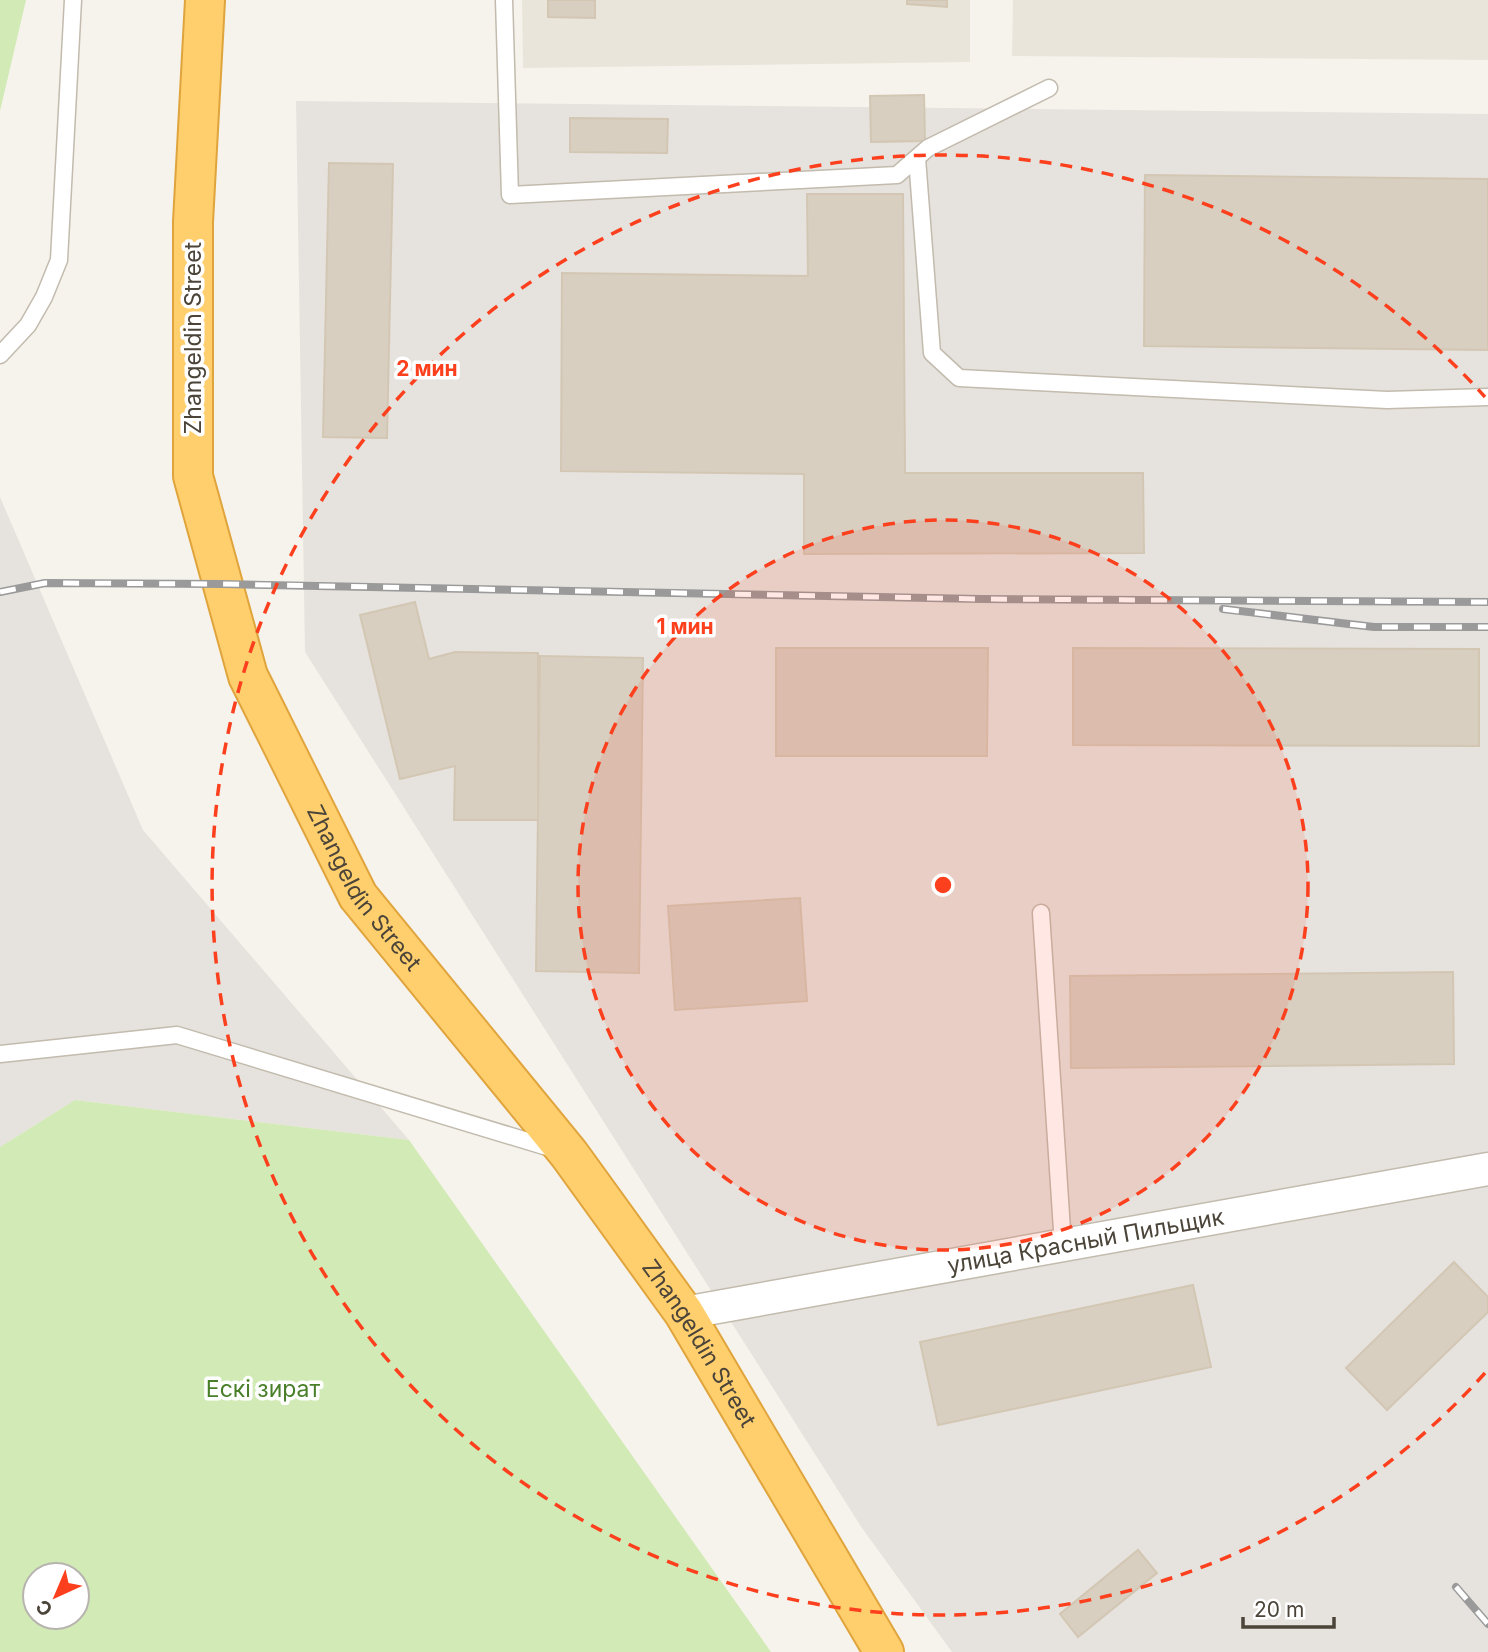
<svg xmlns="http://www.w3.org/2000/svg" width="1488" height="1652" font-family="Inter,sans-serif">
<rect width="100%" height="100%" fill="#f6f3ec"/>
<g fill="#eae5da">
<polygon points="522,0 970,0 970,62 523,68"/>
<polygon points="1013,0 1488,0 1488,60 1012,56"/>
</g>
<g fill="#e6e2dd">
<polygon points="296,101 1488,114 1488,1652 952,1652 862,1528 305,652"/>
<polygon points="0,497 143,830 409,1140 75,1100 0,1147"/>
</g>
<g fill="#d2eab5" fill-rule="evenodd">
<polygon points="0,0 26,0 0,111"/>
<path d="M75,1100l334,40 362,512h-771v-505zM77,1575v42h-42v-42z"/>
</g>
<g fill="#d8cfc1" stroke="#d3c7b4" stroke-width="2">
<polygon points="548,0 595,0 595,18 548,17"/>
<polygon points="907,0 947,0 947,7 907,4"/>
<polygon points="924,95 925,141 871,142 870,96"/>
<polygon points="570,118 668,119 667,153 570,152"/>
<polygon points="329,163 393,164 387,438 323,437"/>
<polygon points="1145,175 1488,179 1488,350 1144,346"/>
<polygon points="807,194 903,194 905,473 1143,473 1144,553 804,554 804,474 561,471 562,273 808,276"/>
<polygon points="415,602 429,659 455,652 538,653 538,820 454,820 455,766 400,779 360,615"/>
<polygon points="776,648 988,648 987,756 776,756"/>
<polygon points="1073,648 1479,649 1479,746 1073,745"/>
<polygon points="540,656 643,658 639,973 536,971"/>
<polygon points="800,898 807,1001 675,1010 668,906"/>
<polygon points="1453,972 1454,1064 1071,1068 1070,976"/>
<polygon points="1454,1262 1488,1297 1488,1312 1387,1410 1346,1368"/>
<polygon points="1193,1285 1211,1367 938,1425 920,1342"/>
<polygon points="1138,1550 1157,1573 1078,1637 1060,1614"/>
</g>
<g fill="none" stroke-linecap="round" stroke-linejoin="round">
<g stroke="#c2bbae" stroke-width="19">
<g id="lane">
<polyline points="504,0 510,195 897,175 928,148 1049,88"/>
<polyline points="917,158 932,353 959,378 1387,400 1488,397"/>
<polyline points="0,355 28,325 44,297 59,260 73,0"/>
<polyline points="1041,913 1063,1245"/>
<polyline points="0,1054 177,1035 557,1150"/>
</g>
</g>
<g stroke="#c2bbae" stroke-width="35">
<g id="street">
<path id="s1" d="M684,1313l804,-144"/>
</g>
</g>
<g stroke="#e0a43c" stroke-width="42">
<g id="highway">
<path id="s2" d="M205,0l-12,222v254l55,200 110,220 211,258 115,159 200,339"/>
</g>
</g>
<use href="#lane" stroke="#fff" stroke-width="16"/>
<use href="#street" stroke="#fff" stroke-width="32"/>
<use href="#highway" stroke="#ffcf6e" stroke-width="38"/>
<g stroke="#9a9a9a" stroke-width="8">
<g id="rail">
<polyline points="0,592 45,583 222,584 981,599 1488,602"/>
<polyline points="1223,609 1374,627 1488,627"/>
<polyline points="1456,1587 1488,1624"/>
</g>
</g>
<use href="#rail" stroke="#fff" stroke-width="5" stroke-dasharray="16" stroke-linecap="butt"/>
</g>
<circle cx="943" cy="885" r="365" fill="#fc3f1d" fill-opacity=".12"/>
<g fill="none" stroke="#fc3f1d" stroke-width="3.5" stroke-dasharray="12 9">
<circle cx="943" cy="885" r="365"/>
<path d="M1485 1373A730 730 0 1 1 1485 397"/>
</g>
<g text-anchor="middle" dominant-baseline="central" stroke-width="7" stroke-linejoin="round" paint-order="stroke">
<g font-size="23" fill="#4b4439" stroke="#fff">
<text transform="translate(193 338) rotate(-90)">Zhangeldin Street</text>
<text stroke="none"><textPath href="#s2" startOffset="926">Zhangeldin Street</textPath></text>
<text stroke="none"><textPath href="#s1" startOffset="408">улица Красный Пильщик</textPath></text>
<text stroke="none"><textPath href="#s2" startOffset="1493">Zhangeldin Street</textPath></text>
</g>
<g font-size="23" fill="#4a7f2a" stroke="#fff">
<text x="263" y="1389">Ескі зират</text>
</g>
</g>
<circle cx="943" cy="885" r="10" fill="#fc3f1d" stroke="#fff" stroke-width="3.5"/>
<g font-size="21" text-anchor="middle" font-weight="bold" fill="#fc3f1d" stroke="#fff" stroke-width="7" stroke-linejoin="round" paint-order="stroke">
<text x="427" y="376">2 мин</text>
<text x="685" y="634">1 мин</text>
</g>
<g transform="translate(56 1596) rotate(224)"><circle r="33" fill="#ffffff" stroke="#b7b4b0" stroke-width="2"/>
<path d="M0-5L12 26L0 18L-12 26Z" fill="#fc3f1d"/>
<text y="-10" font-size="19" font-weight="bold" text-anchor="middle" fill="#4b4439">С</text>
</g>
<path d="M1243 1617v10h91v-10" fill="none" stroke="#4b4439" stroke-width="3.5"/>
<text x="1254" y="1617" font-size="21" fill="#4b4439" stroke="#ffffff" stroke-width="5" paint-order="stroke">20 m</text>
</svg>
